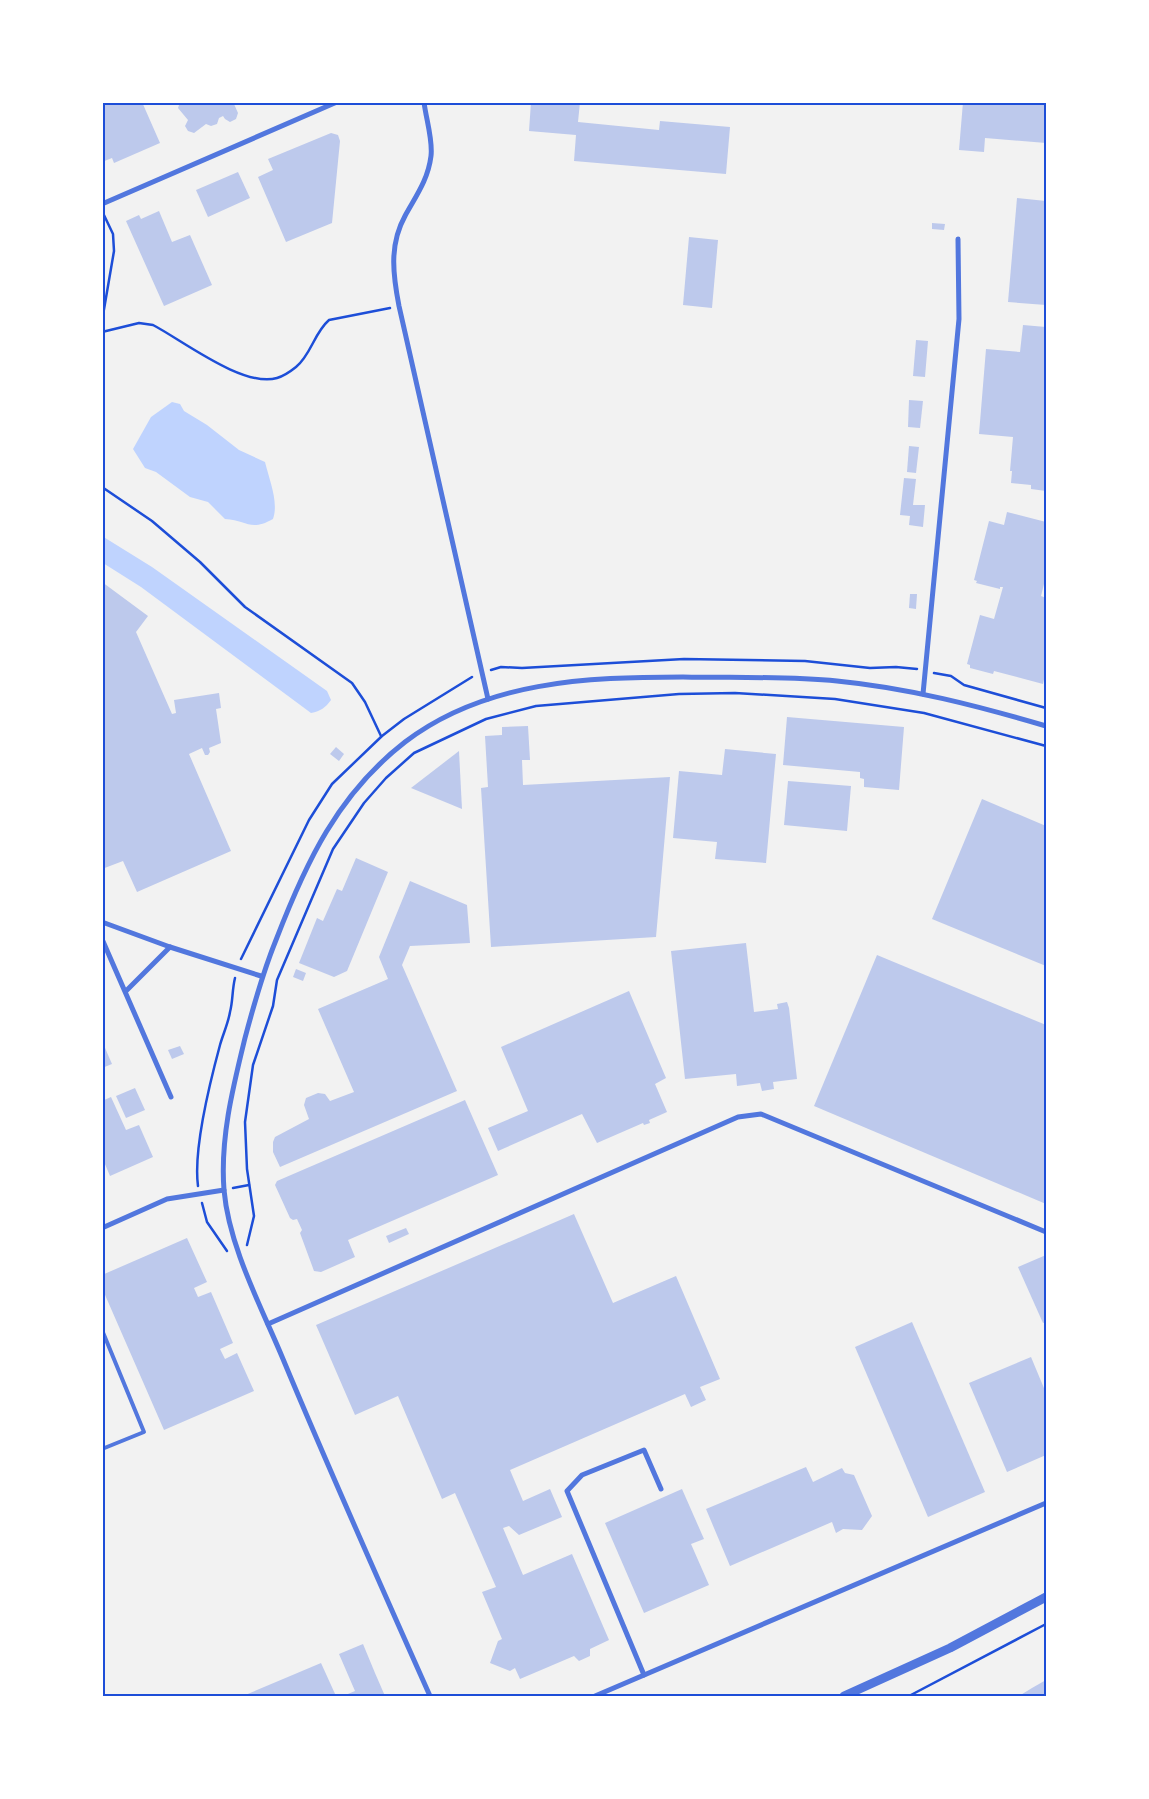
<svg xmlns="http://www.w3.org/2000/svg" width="1149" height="1799" font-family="Helvetica,sans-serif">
<rect width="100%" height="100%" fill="#f2f2f2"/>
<g fill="#bfd3fe">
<path d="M172,402l8,2 4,7 23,14 32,25 26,12c4,17 14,40 8,57 -23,13 -26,1 -48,0l-17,-17 -18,-5 -34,-25 -11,-4 -12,-19 18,-32z"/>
<path d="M102,536l50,31 175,124 4,9c-6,8 -10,11 -20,13l-170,-126 -38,-24z"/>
</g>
<g fill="#bdc9ec">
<polygon points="102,102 142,102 160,143 114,163 112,158 102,162"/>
<polygon points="180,102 230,102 234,104 238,113 236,119 230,122 225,119 223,116 219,118 217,124 211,126 206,124 194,133 188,131 185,126 188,120 178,108"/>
<polygon points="531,102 580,102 578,122 659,130 660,121 730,127 726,174 574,161 576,135 529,131"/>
<polygon points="963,102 1046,102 1046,143 985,138 984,152 959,150"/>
<polygon points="331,133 338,135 340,141 332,223 286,242 258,177 273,170 268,159"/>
<polygon points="238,172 250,198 208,217 196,190"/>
<polygon points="1017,198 1046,201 1046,305 1008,302"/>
<polygon points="159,211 172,242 190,235 212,285 164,306 126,221 139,215 141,219"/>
<polygon points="932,223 945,224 944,230 932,229"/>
<polygon points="689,237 718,240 712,308 683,305"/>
<polygon points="1023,325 1046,327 1046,491 1031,489 1031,485 1011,483 1012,471 1010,471 1013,437 979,434 986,349 1020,352"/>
<polygon points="916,340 928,341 925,377 913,376"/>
<polygon points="909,400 923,401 920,428 908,427"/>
<polygon points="909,446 919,447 916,473 907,472"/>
<polygon points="904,478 916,479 913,505 925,505 923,527 909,525 910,516 900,515"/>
<polygon points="1007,512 1046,522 1046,576 1041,596 1046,598 1046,670 1043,684 994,671 993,674 970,668 970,665 967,664 980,615 994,619 1003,587 1000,587 1000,589 976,583 977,581 974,580 989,521 1004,525"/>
<polygon points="102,582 148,616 136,632 172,714 176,713 174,700 219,693 221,708 216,709 221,743 209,748 210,752 208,755 205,755 202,748 189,754 231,851 137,892 123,861 102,869"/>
<polygon points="910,594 917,594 916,609 909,608"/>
<polygon points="787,717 904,727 899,790 864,787 864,779 860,778 860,772 783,765"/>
<polygon points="528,726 530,760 522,760 523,785 670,777 656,937 491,947 481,788 488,787 485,736 502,735 502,727"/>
<polygon points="336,747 344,754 339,761 330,754"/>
<polygon points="725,749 776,754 766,863 715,859 717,842 673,838 679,771 722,775"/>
<polygon points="459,751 462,809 411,788"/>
<polygon points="788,781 851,786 847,831 784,825"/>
<polygon points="982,799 1046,826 1046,966 932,919"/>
<polygon points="356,858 388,872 347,971 334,977 299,963 317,918 323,921 337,889 342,891"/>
<polygon points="410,881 467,905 470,943 410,946 402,965 457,1091 280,1167 273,1152 273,1142 275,1137 309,1119 304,1105 306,1098 318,1093 325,1094 330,1101 354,1092 318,1009 388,979 379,957"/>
<polygon points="746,943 754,1012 778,1009 777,1004 787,1002 789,1008 797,1079 773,1082 774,1089 762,1091 760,1083 737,1086 736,1074 685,1079 671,951"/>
<polygon points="877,955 1046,1025 1046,1204 814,1106"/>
<polygon points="296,969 306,973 303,981 293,977"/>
<polygon points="629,991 666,1078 655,1084 667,1112 649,1120 650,1123 644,1125 643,1123 597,1143 582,1114 498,1151 488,1128 528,1111 501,1047"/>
<polygon points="102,1041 112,1064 102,1068"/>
<polygon points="180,1046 184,1054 172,1059 168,1050"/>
<polygon points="135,1088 145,1110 126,1118 116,1096"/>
<polygon points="111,1097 126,1130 139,1125 153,1157 110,1176 102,1157 102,1101"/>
<polygon points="465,1100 498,1175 348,1240 355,1257 321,1272 314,1271 300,1233 302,1230 297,1219 293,1220 290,1218 275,1185 277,1181"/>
<polygon points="574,1214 613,1303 676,1276 720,1379 700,1387 706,1400 691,1407 685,1394 510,1470 523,1501 550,1489 562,1517 519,1535 509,1526 503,1528 523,1575 572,1554 609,1640 590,1649 590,1656 579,1661 574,1656 520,1679 515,1668 510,1671 490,1663 498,1641 502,1639 482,1592 496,1587 455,1493 442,1499 398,1396 355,1415 316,1325"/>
<polygon points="406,1228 409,1234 389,1243 386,1236"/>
<polygon points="187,1238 207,1282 194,1288 198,1297 211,1292 233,1343 220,1349 225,1359 237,1353 254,1391 164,1430 102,1288 102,1275"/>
<polygon points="1046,1255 1046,1322 1043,1323 1018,1267"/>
<polygon points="912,1322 985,1492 928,1517 855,1347"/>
<polygon points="1031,1357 1046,1393 1046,1455 1007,1472 969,1383"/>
<polygon points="806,1467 813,1482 842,1468 845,1473 854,1475 872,1516 862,1530 843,1529 836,1533 832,1522 730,1566 706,1509"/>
<polygon points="682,1489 704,1539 691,1544 709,1585 644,1613 605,1523"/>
<polygon points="363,1644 375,1673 385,1696 343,1696 355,1691 339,1654"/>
<polygon points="321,1663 336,1696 243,1696"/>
<polygon points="1046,1680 1046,1696 1019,1696 1032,1688"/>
</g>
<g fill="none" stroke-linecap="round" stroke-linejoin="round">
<g stroke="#1d4ed8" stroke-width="2.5">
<polyline points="102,321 114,251 113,234 103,213"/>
<path d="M102,332l37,-9 14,2c29,15 90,63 124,53 7,-2 14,-7 19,-11 15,-12 18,-34 33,-47l61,-12"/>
<polyline points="102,487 152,521 200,562 245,607 352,683 365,702 381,736"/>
<polyline points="491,670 501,667 522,668 684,659 805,661 870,668 896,667 917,669"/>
<polyline points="934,673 951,676 964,685 1046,708"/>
<polyline points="241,959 309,820 332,784 382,736 404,719 472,677"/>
<path d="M198,1186c-5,-37 12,-104 22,-141 3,-11 8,-21 10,-33 3,-11 2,-22 5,-34"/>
<polyline points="233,1188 249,1185"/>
<polyline points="202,1203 207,1222 227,1251"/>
<polyline points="247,1245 254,1216 247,1169 245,1122 253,1065 273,1006 277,980 333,849 364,803 386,778 414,753 486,719 536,706 679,694 735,693 835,699 924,713 1046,746"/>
<polyline points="909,1696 1046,1624"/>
</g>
<polyline stroke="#5277de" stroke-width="4" points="102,1330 144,1432 102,1449"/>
<g stroke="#5277de" stroke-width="5">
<path d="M424,102c2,17 9,38 7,54 -3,24 -15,40 -26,60 -16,29 -12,59 -6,90l89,393"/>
<polyline points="102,204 337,102"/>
<polyline points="923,694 959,319 958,239"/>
<polyline points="102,922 170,947 261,976"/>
<polyline points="102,939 171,1097"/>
<polyline points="126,991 170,947"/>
<polyline points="102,1228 167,1199 224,1190"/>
<polyline points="268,1324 738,1117 761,1114 1046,1232"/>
<polyline points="644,1675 567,1491 582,1475 644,1450 661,1489"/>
<path d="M430,1696c-50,-112 -100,-224 -147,-337 -22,-53 -54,-112 -59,-169 -4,-52 9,-103 21,-152 9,-34 18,-66 31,-98 30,-78 62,-146 129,-198 80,-61 182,-65 278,-65 52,1 103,-1 154,4 72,7 141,25 209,45"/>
<polyline points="595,1696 1046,1503"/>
</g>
<polyline stroke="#5277de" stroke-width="9" points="844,1696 950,1648 1046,1597"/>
</g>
<rect width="1149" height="1799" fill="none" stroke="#ffffff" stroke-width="208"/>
<rect x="104" y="104" width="941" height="1591" fill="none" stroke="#1d4ed8" stroke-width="2"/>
</svg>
